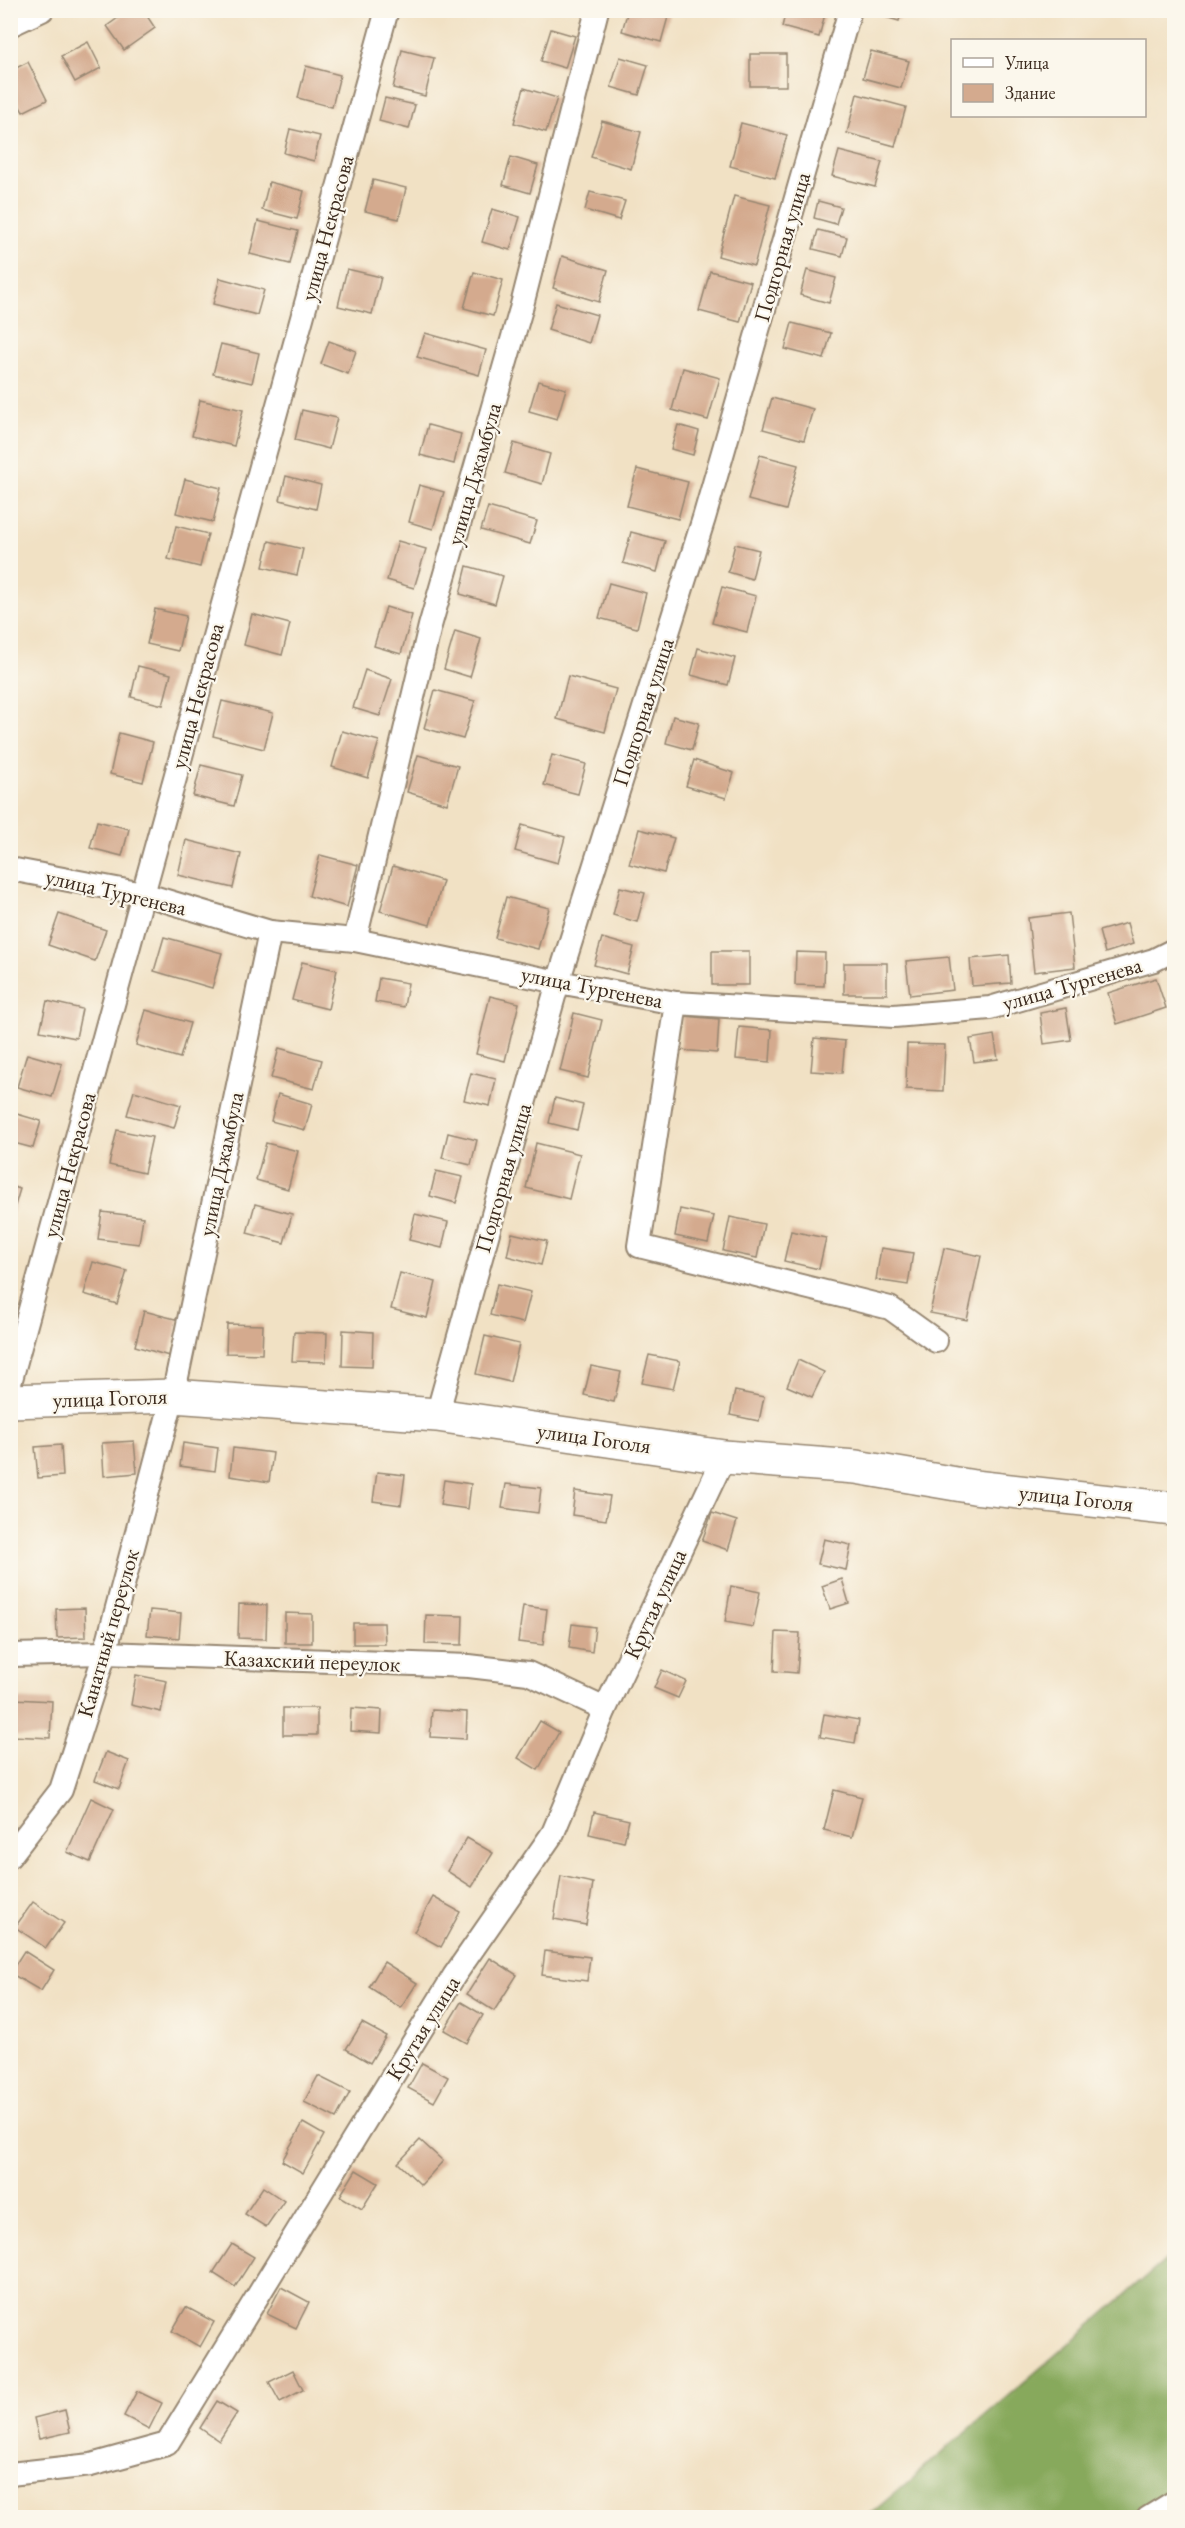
<svg xmlns="http://www.w3.org/2000/svg" width="1185" height="2528" font-family="'EB Garamond',serif">
<rect width="100%" height="100%" fill="#fbf7ec"/>
<filter id="ink" filterUnits="userSpaceOnUse"><feTurbulence type="fractalNoise" baseFrequency=".0167" numOctaves="2"/><feDisplacementMap in="SourceGraphic" scale="12" xChannelSelector="R" yChannelSelector="G"/><feConvolveMatrix kernelMatrix="1 2 1 2 8 2 1 2 1" color-interpolation-filters="sRGB"/></filter>
<filter id="wash" filterUnits="userSpaceOnUse"><feTurbulence type="fractalNoise" baseFrequency=".008" numOctaves="4" result="noise"/><feDisplacementMap in="SourceGraphic" scale="24" xChannelSelector="R" yChannelSelector="G"/><feGaussianBlur stdDeviation="1.35" result="paint"/><feColorMatrix in="noise" values="0 0 0 0 0 0 0 0 0 0 0 0 0 0 0 0 0 1.4 0 .05"/><feComposite in="paint" operator="in"/></filter>
<g filter="url(#wash)">
<rect width="100%" height="100%" fill="#f1e1c4"/>
<polygon fill="#87a95c" stroke="#616a3d" stroke-width="1.5" points="1174,2253 1174,2517 867,2517"/>
<g id="blocks">
<g fill="#d4aa8e">
<polygon points="129,10 143,10 155,28 124,50 107,26"/>
<polygon points="628,10 670,10 661,42 622,31"/>
<polygon points="786,10 814,10 825,14 819,37 782,27"/>
<polygon points="884,10 902,10 899,21 882,16"/>
<polygon points="551,29 575,36 565,68 541,61"/>
<polygon points="88,42 101,68 75,82 61,56"/>
<polygon points="402,50 434,58 425,96 393,88"/>
<polygon points="871,51 909,61 901,88 863,78"/>
<rect x="750" y="54" width="36" height="32"/>
<polygon points="620,57 648,65 639,95 611,87"/>
<polygon points="28,62 47,100 23,112 10,89 10,71"/>
<polygon points="306,66 340,75 332,107 298,98"/>
<polygon points="524,88 557,98 546,132 514,123"/>
<polygon points="857,94 906,107 895,146 847,133"/>
<polygon points="385,98 415,105 409,129 379,121"/>
<polygon points="602,121 641,132 631,169 591,157"/>
<polygon points="741,123 787,135 775,178 730,166"/>
<polygon points="290,129 320,136 314,161 284,153"/>
<polygon points="839,151 882,162 875,187 832,176"/>
<polygon points="511,157 538,165 530,193 503,185"/>
<polygon points="373,180 406,188 399,219 365,211"/>
<polygon points="269,182 304,191 297,219 262,210"/>
<polygon points="590,192 625,201 619,220 585,210"/>
<polygon points="734,196 770,205 754,266 718,256"/>
<polygon points="818,201 841,207 836,224 814,218"/>
<polygon points="492,209 520,217 510,250 482,242"/>
<polygon points="258,221 298,231 290,264 250,254"/>
<polygon points="818,230 847,237 842,256 813,249"/>
<polygon points="562,256 608,270 599,302 553,288"/>
<polygon points="347,269 381,277 372,314 338,306"/>
<polygon points="807,270 836,278 829,303 800,295"/>
<polygon points="710,271 751,282 740,322 699,311"/>
<polygon points="474,272 503,280 493,316 464,308"/>
<polygon points="220,278 264,290 257,315 213,304"/>
<polygon points="556,303 597,315 589,343 548,330"/>
<polygon points="792,323 831,333 824,359 785,349"/>
<polygon points="425,333 486,350 479,375 417,357"/>
<polygon points="329,341 356,351 348,374 321,364"/>
<polygon points="221,344 259,353 252,383 213,374"/>
<polygon points="683,368 720,378 708,420 672,410"/>
<polygon points="538,381 566,389 557,419 529,411"/>
<polygon points="772,398 813,409 804,440 763,429"/>
<polygon points="200,400 243,410 234,446 192,436"/>
<polygon points="302,410 337,418 329,449 295,440"/>
<polygon points="428,425 461,434 454,464 420,455"/>
<polygon points="678,425 699,431 693,455 671,449"/>
<polygon points="514,443 550,454 542,484 505,473"/>
<polygon points="760,455 798,465 786,510 748,500"/>
<polygon points="637,469 688,482 678,519 627,506"/>
<polygon points="286,476 321,485 316,509 280,500"/>
<polygon points="185,479 221,488 213,522 176,513"/>
<polygon points="419,485 444,492 433,529 409,522"/>
<polygon points="488,507 537,521 530,544 481,530"/>
<polygon points="176,526 208,534 200,567 168,559"/>
<polygon points="631,532 665,541 657,572 623,563"/>
<polygon points="269,541 303,549 297,575 263,567"/>
<polygon points="398,541 426,549 414,588 387,580"/>
<polygon points="735,544 759,550 752,579 728,572"/>
<polygon points="467,566 503,576 495,604 460,594"/>
<polygon points="609,583 646,593 637,628 599,618"/>
<polygon points="722,587 756,596 747,632 712,623"/>
<polygon points="386,607 412,615 401,654 374,646"/>
<polygon points="155,609 186,616 178,651 147,644"/>
<polygon points="252,614 290,624 282,655 244,645"/>
<polygon points="455,631 481,639 470,677 444,669"/>
<polygon points="698,648 735,658 728,685 691,675"/>
<polygon points="138,666 171,674 163,705 131,697"/>
<polygon points="365,670 392,679 380,716 353,708"/>
<polygon points="568,676 616,689 605,732 557,719"/>
<polygon points="435,690 475,701 463,739 424,728"/>
<polygon points="222,701 273,713 264,749 213,736"/>
<polygon points="673,716 699,723 692,750 666,743"/>
<polygon points="342,731 379,741 368,778 332,767"/>
<polygon points="119,733 153,742 143,782 110,774"/>
<polygon points="418,755 458,766 447,804 407,792"/>
<polygon points="552,755 586,764 578,794 544,785"/>
<polygon points="694,760 734,773 726,798 686,786"/>
<polygon points="201,765 242,775 234,806 193,796"/>
<polygon points="97,821 129,829 122,856 90,848"/>
<polygon points="522,825 565,837 558,863 515,851"/>
<polygon points="639,829 674,838 664,873 629,864"/>
<polygon points="186,840 241,854 233,888 178,875"/>
<polygon points="320,855 358,865 347,907 309,896"/>
<polygon points="393,866 443,881 430,925 380,911"/>
<polygon points="620,887 645,893 637,922 613,915"/>
<polygon points="506,897 549,908 538,949 495,938"/>
<polygon points="1069,913 1075,967 1034,972 1028,918"/>
<polygon points="59,914 106,930 95,961 48,945"/>
<polygon points="1127,923 1133,944 1105,953 1099,931"/>
<polygon points="164,937 222,953 212,988 154,971"/>
<polygon points="602,938 634,947 627,974 594,965"/>
<rect x="712" y="951" width="37" height="34"/>
<polygon points="796,952 825,953 824,986 795,985"/>
<polygon points="1009,955 1011,983 972,986 970,959"/>
<polygon points="949,957 953,990 910,995 906,961"/>
<polygon points="302,962 337,970 328,1009 292,1000"/>
<rect x="844" y="963" width="43" height="31"/>
<polygon points="379,978 408,983 404,1007 375,1002"/>
<polygon points="1156,978 1166,1008 1117,1024 1108,993"/>
<polygon points="490,996 519,1003 505,1061 476,1054"/>
<polygon points="47,1001 82,1009 76,1038 40,1031"/>
<polygon points="1066,1008 1071,1040 1044,1044 1040,1013"/>
<polygon points="146,1010 190,1023 180,1058 136,1045"/>
<polygon points="574,1013 602,1020 588,1078 560,1071"/>
<polygon points="683,1016 719,1019 717,1053 680,1050"/>
<polygon points="739,1027 772,1030 770,1062 736,1059"/>
<polygon points="994,1035 998,1059 974,1062 970,1039"/>
<polygon points="814,1038 845,1041 842,1073 811,1071"/>
<polygon points="907,1044 945,1045 943,1091 906,1089"/>
<polygon points="279,1048 322,1060 314,1089 271,1078"/>
<polygon points="27,1054 62,1064 52,1097 17,1087"/>
<polygon points="471,1073 496,1079 490,1106 464,1100"/>
<polygon points="134,1091 181,1105 174,1128 127,1115"/>
<polygon points="278,1094 312,1104 305,1130 271,1121"/>
<polygon points="555,1098 583,1105 577,1130 549,1123"/>
<polygon points="10,1112 41,1121 33,1148 10,1142"/>
<polygon points="117,1130 152,1137 144,1173 109,1165"/>
<polygon points="448,1133 477,1140 471,1165 442,1158"/>
<polygon points="266,1143 298,1151 288,1189 256,1180"/>
<polygon points="536,1143 580,1154 569,1199 526,1188"/>
<polygon points="436,1171 463,1177 456,1203 430,1196"/>
<polygon points="10,1186 20,1189 11,1219 10,1219"/>
<polygon points="255,1204 292,1214 284,1243 247,1233"/>
<polygon points="680,1209 714,1216 708,1243 675,1236"/>
<polygon points="102,1212 143,1217 139,1244 98,1239"/>
<polygon points="415,1214 448,1222 442,1248 409,1240"/>
<polygon points="730,1217 764,1224 757,1258 723,1251"/>
<polygon points="791,1231 826,1238 819,1269 784,1261"/>
<polygon points="512,1233 547,1241 541,1265 507,1256"/>
<polygon points="881,1248 913,1253 908,1285 876,1280"/>
<polygon points="944,1248 981,1256 967,1320 930,1313"/>
<polygon points="93,1262 127,1271 117,1304 84,1294"/>
<polygon points="400,1273 436,1282 427,1318 391,1309"/>
<polygon points="497,1284 531,1292 523,1323 490,1315"/>
<polygon points="144,1311 179,1320 169,1356 135,1346"/>
<polygon points="227,1324 263,1325 262,1354 226,1353"/>
<polygon points="343,1330 373,1332 372,1367 342,1366"/>
<polygon points="294,1332 327,1333 326,1362 292,1361"/>
<polygon points="485,1336 519,1344 510,1382 476,1374"/>
<polygon points="649,1355 680,1361 673,1389 642,1383"/>
<polygon points="798,1360 824,1372 812,1397 787,1386"/>
<polygon points="591,1366 621,1372 614,1402 584,1395"/>
<polygon points="735,1391 764,1397 759,1421 730,1415"/>
<polygon points="134,1441 137,1473 104,1476 102,1443"/>
<polygon points="183,1443 218,1448 215,1471 180,1466"/>
<polygon points="61,1445 63,1476 38,1478 35,1447"/>
<polygon points="233,1448 273,1453 269,1482 230,1476"/>
<polygon points="377,1472 405,1475 401,1505 373,1501"/>
<polygon points="444,1480 471,1484 468,1509 440,1505"/>
<polygon points="506,1484 541,1488 538,1513 502,1508"/>
<polygon points="575,1491 610,1496 606,1520 572,1515"/>
<polygon points="712,1513 737,1521 728,1550 702,1541"/>
<polygon points="824,1539 851,1545 846,1570 818,1564"/>
<polygon points="842,1579 849,1603 830,1609 822,1586"/>
<polygon points="731,1586 760,1592 753,1627 725,1622"/>
<polygon points="239,1604 267,1605 266,1639 238,1638"/>
<polygon points="523,1606 547,1609 543,1645 518,1642"/>
<polygon points="85,1608 86,1637 57,1638 56,1609"/>
<polygon points="150,1610 181,1613 179,1638 147,1635"/>
<polygon points="285,1613 312,1614 312,1643 285,1643"/>
<polygon points="426,1615 463,1616 462,1645 425,1644"/>
<polygon points="353,1623 384,1623 385,1644 353,1644"/>
<polygon points="572,1624 595,1627 592,1652 569,1648"/>
<polygon points="776,1632 800,1633 797,1673 774,1671"/>
<polygon points="662,1670 686,1681 678,1698 654,1688"/>
<polygon points="136,1675 167,1681 161,1712 131,1705"/>
<polygon points="14,1699 52,1701 50,1738 12,1736"/>
<rect x="283" y="1708" width="34" height="27"/>
<polygon points="351,1708 382,1710 381,1733 350,1731"/>
<polygon points="432,1710 467,1712 466,1739 430,1737"/>
<polygon points="824,1714 859,1720 855,1743 820,1737"/>
<polygon points="540,1721 559,1732 538,1770 518,1758"/>
<polygon points="106,1752 129,1761 119,1789 95,1780"/>
<polygon points="834,1790 862,1797 852,1837 824,1830"/>
<polygon points="91,1798 114,1809 90,1862 67,1852"/>
<polygon points="594,1812 629,1820 624,1842 589,1834"/>
<polygon points="467,1838 493,1853 472,1887 447,1871"/>
<polygon points="561,1876 593,1883 586,1925 554,1919"/>
<polygon points="433,1897 460,1912 441,1947 414,1932"/>
<polygon points="33,1902 64,1923 46,1948 15,1927"/>
<polygon points="24,1951 54,1970 41,1991 10,1973"/>
<polygon points="545,1951 590,1957 587,1981 542,1975"/>
<polygon points="490,1958 517,1975 494,2011 467,1994"/>
<polygon points="384,1962 417,1983 401,2008 369,1987"/>
<polygon points="461,2002 483,2015 467,2043 444,2030"/>
<polygon points="362,2023 386,2036 370,2063 346,2049"/>
<polygon points="422,2063 448,2077 434,2102 408,2088"/>
<polygon points="318,2076 350,2092 336,2118 304,2102"/>
<polygon points="303,2123 324,2135 303,2173 282,2161"/>
<polygon points="420,2140 443,2161 421,2185 398,2163"/>
<polygon points="356,2170 378,2183 362,2209 340,2196"/>
<polygon points="263,2187 284,2201 266,2227 245,2214"/>
<polygon points="232,2244 254,2257 235,2287 213,2273"/>
<polygon points="281,2287 309,2302 296,2328 267,2314"/>
<polygon points="186,2307 214,2322 200,2347 172,2331"/>
<polygon points="293,2370 303,2390 280,2402 269,2382"/>
<polygon points="137,2391 162,2403 149,2429 124,2416"/>
<polygon points="217,2401 237,2413 219,2441 200,2428"/>
<polygon points="65,2410 70,2432 39,2439 34,2418"/>
</g>
</g>
</g>
<g filter="url(#ink)">
<use href="#blocks" fill-opacity="0" stroke="#968671" stroke-width="1.5"/>
<g fill="none" stroke-linecap="round" stroke-linejoin="round">
<g stroke="#968671" stroke-width="26">
<g id="street">
<polyline points="10,25 42,10"/>
<polyline points="10,869 143,894 270,932 355,940 558,982 676,1003 894,1016 990,1008 1154,960 1174,950"/>
<polyline points="355,940 430,626 521,309 597,10"/>
<polyline points="676,1003 639,1246 890,1308 936,1341"/>
<polyline points="10,1383 143,894 387,10"/>
<polyline points="437,1415 558,982 704,518 850,10"/>
<polyline points="10,1655 105,1653 469,1666 528,1673 605,1709"/>
<polyline points="10,1856 61,1790 105,1653 173,1396 270,932"/>
<polyline points="10,2474 91,2465 167,2444 454,1976 553,1833 605,1709 724,1457"/>
<polyline points="1148,2518 1174,2502"/>
</g>
</g>
<g stroke="#968671" stroke-width="36">
<polyline id="secondary" points="10,1401 173,1396 437,1415 724,1457 856,1467 974,1487 1174,1509"/>
</g>
<use href="#street" stroke="#fff" stroke-width="22"/>
<use href="#secondary" stroke="#fff" stroke-width="33"/>
</g>
</g>
<g text-anchor="middle" dominant-baseline="central" stroke-width="4.5" stroke-linejoin="round" paint-order="stroke">
<g font-size="22" fill="#3b2a1e" stroke="#fbf7ec">
<text transform="translate(327 228) rotate(-75)">улица Некрасова</text>
<text transform="translate(782 247) rotate(-74)">Подгорная улица</text>
<text transform="translate(474 474) rotate(-74)">улица Джамбула</text>
<text transform="translate(197 696) rotate(-75)">улица Некрасова</text>
<text transform="translate(643 712) rotate(-72)">Подгорная улица</text>
<text transform="translate(116 892) rotate(13)">улица Тургенева</text>
<text transform="translate(1072 984) rotate(-16)">улица Тургенева</text>
<text transform="translate(592 987) rotate(11)">улица Тургенева</text>
<text transform="translate(221 1164) rotate(-78)">улица Джамбула</text>
<text transform="translate(69 1165) rotate(-75)">улица Некрасова</text>
<text transform="translate(503 1178) rotate(-74)">Подгорная улица</text>
<text transform="translate(110 1398) rotate(-2)">улица Гоголя</text>
<text transform="translate(594 1438) rotate(8)">улица Гоголя</text>
<text transform="translate(1076 1498) rotate(6)">улица Гоголя</text>
<text transform="translate(655 1604) rotate(-65)">Крутая улица</text>
<text transform="translate(108 1633) rotate(-74)">Канатный переулок</text>
<text transform="translate(312 1661) rotate(2)">Казахский переулок</text>
<text transform="translate(423 2028) rotate(-58)">Крутая улица</text>
</g>
</g>
<rect width="1185" height="2528" fill="none" stroke="#fbf7ec" stroke-width="36"/>
<rect x="951" y="39" width="195" height="78" fill="#fbf7ec" stroke="#aea59a" stroke-width="1.5"/>
<rect x="963" y="58" width="30" height="9" fill="#ffffff" stroke="#aea59a" stroke-width="1.5"/>
<text x="1005" y="69" font-size="18" fill="#3b2a1e">Улица</text>
<rect x="963" y="84" width="30" height="18" fill="#d4aa8e" stroke="#aea59a" stroke-width="1.5"/>
<text x="1005" y="99" font-size="18" fill="#3b2a1e">Здание</text>
</svg>
